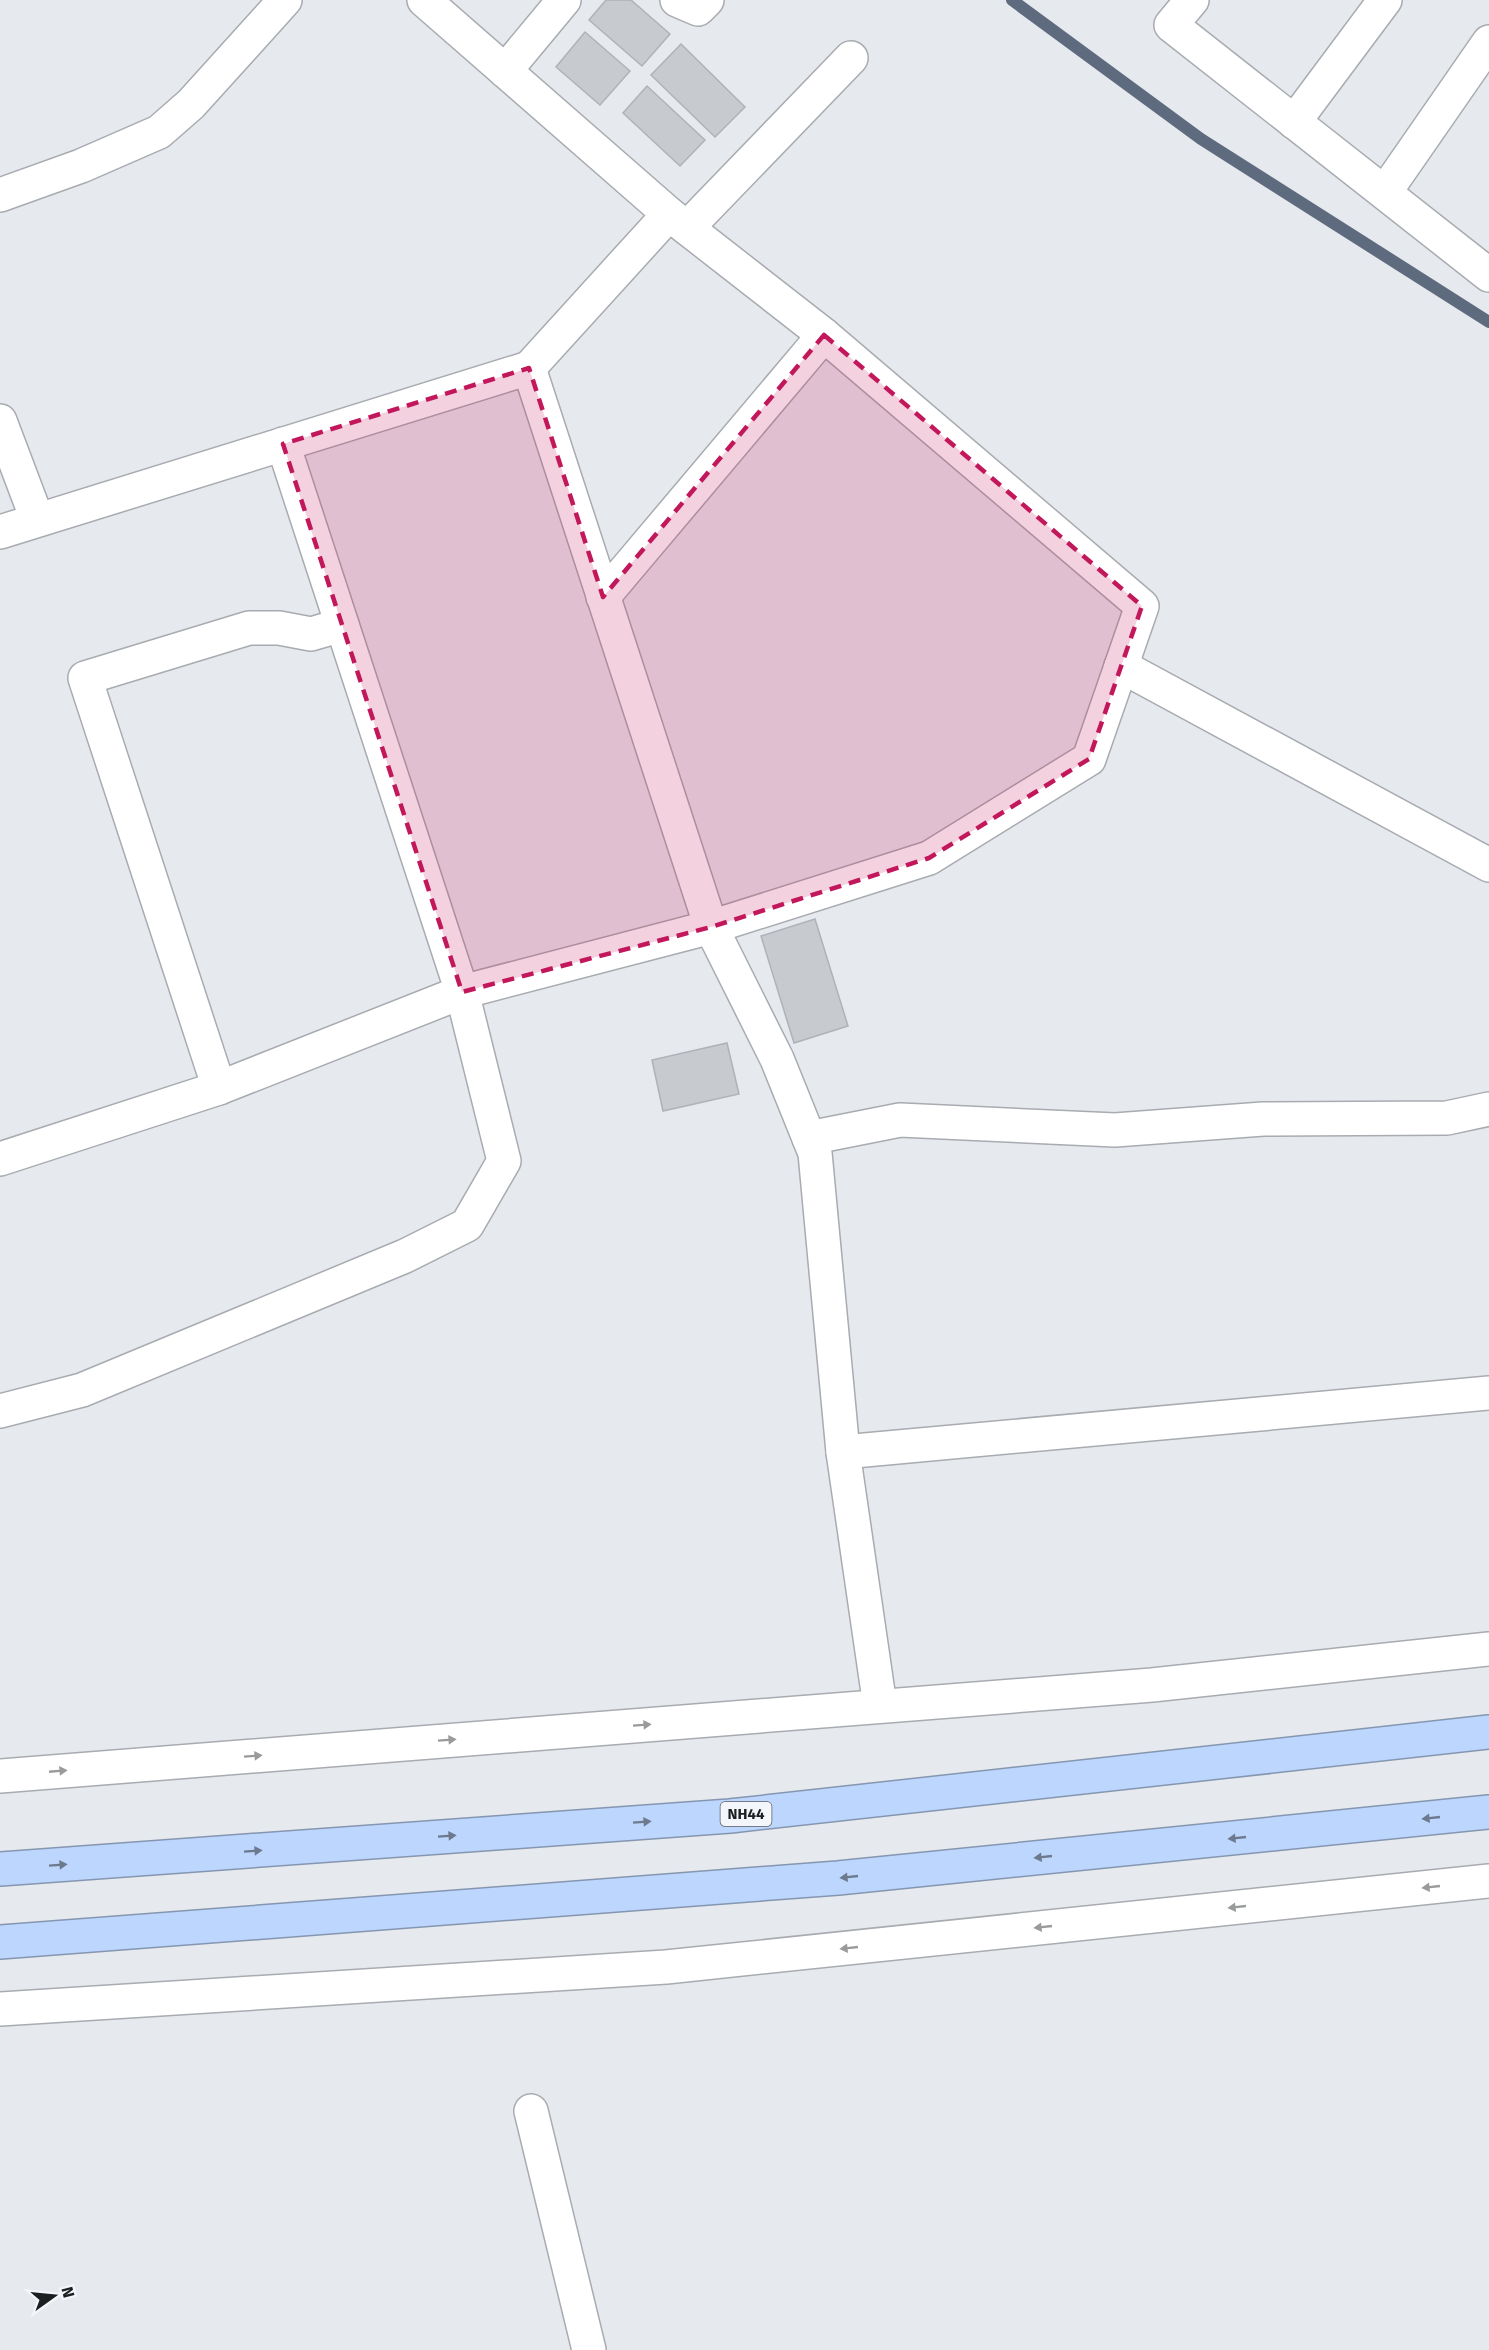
<svg xmlns="http://www.w3.org/2000/svg" width="1489" height="2350" font-family="'Fira Sans',sans-serif">
<rect width="100%" height="100%" fill="#e6e9ee"/>
<g fill="none" stroke-linecap="round" stroke-linejoin="round">
<polyline stroke="#5e6b7f" stroke-width="12" points="1012,0 1201,139 1489,322"/>
</g>
<g fill="#c7cacf" stroke="#afb2b7" stroke-width="1.5">
<polygon points="606,0 631,0 670,34 642,66 589,20"/>
<polygon points="585,32 630,71 600,105 556,67"/>
<polygon points="681,44 745,107 715,137 651,75"/>
<polygon points="647,86 705,140 680,166 623,113"/>
<polygon points="815,919 848,1026 794,1043 761,936"/>
<polygon points="727,1043 739,1094 663,1111 652,1060"/>
</g>
<g fill="none" stroke-linecap="round" stroke-linejoin="round">
<g stroke="#a8abb0" stroke-width="36">
<g id="minor">
<polyline points="424,0 669,214 824,335 1142,606 1089,759 929,858 711,927 777,1059 815,1153 843,1452 880,1706"/>
<polyline points="677,0 698,9 707,0"/>
<polyline points="1192,0 1171,25 1489,275"/>
<polyline points="505,71 564,0"/>
<polyline points="1294,122 1385,0"/>
<polyline points="1385,192 1489,42"/>
<polyline points="0,195 81,166 159,132 191,104 285,0"/>
<polyline points="687,228 851,58"/>
<polyline points="529,368 669,214"/>
<polyline points="0,421 37,519"/>
<polyline points="0,532 529,368 711,927 462,992 219,1088 0,1159"/>
<polyline points="603,597 824,335"/>
<polyline points="1121,666 1489,865"/>
<polyline points="219,1088 85,678 249,628 279,628 311,634 342,625"/>
<polyline points="809,1138 900,1120 1115,1130 1263,1119 1447,1118 1489,1109"/>
<polyline points="0,1411 82,1390 405,1256 467,1225 504,1161 462,992 283,444"/>
<polyline points="843,1452 1489,1393"/>
<polyline points="0,1776 1152,1685 1489,1649"/>
<polyline points="0,2009 666,1967 1489,1881"/>
<polyline points="531,2111 589,2350"/>
</g>
</g>
<g stroke="#8596b0" stroke-width="36">
<g id="highway">
<polyline points="0,1869 730,1816 1489,1732"/>
<polyline points="0,1942 838,1878 1489,1812"/>
</g>
</g>
<use href="#minor" stroke="#fff" stroke-width="33"/>
<use href="#highway" stroke="#bdd6fd" stroke-width="33"/>
</g>
<defs><path id="oneway-solid" d="M-6-.8H1V-3.2L6.5 0L1 3.2V.8H-6Z" transform="scale(1.5)"/></defs>
<g fill="#999a9b">
<use href="#oneway-solid" transform="translate(642 1725) rotate(-4)"/>
<use href="#oneway-solid" transform="translate(447 1740) rotate(-4)"/>
<use href="#oneway-solid" transform="translate(253 1756) rotate(-4)"/>
<use href="#oneway-solid" transform="translate(58 1771) rotate(-5)"/>
<use href="#oneway-solid" transform="translate(1431 1887) rotate(174)"/>
<use href="#oneway-solid" transform="translate(1237 1907) rotate(174)"/>
<use href="#oneway-solid" transform="translate(1043 1927) rotate(174)"/>
<use href="#oneway-solid" transform="translate(849 1948) rotate(174)"/>
</g>
<g fill="#6d7a8e">
<use href="#oneway-solid" transform="translate(1431 1818) rotate(174)"/>
<use href="#oneway-solid" transform="translate(642 1822) rotate(-4)"/>
<use href="#oneway-solid" transform="translate(447 1836) rotate(-4)"/>
<use href="#oneway-solid" transform="translate(1237 1838) rotate(174)"/>
<use href="#oneway-solid" transform="translate(253 1851) rotate(-4)"/>
<use href="#oneway-solid" transform="translate(1043 1857) rotate(174)"/>
<use href="#oneway-solid" transform="translate(58 1865) rotate(-4)"/>
<use href="#oneway-solid" transform="translate(849 1877) rotate(174)"/>
</g>
<path fill="#c2185b" fill-opacity="0.2" stroke="#c2185b" stroke-width="4.5" stroke-dasharray="12 8" stroke-linejoin="round" d="M824,335l318,271 -53,153 -160,99 -218,69 -249,65 -179,-548 246,-76 74,229z"/>
<g text-anchor="middle" dominant-baseline="central" stroke-width="4.5" stroke-linejoin="round" paint-order="stroke">
<rect fill="#f3f7fc" stroke="#5d5f62" stroke-width="1.5" x="720.5" y="1802" width="51" height="24" rx="4.5"/>
<g font-size="15" font-weight="bold" fill="#1d1e20">
<text x="746" y="1814">NH44</text>
</g>
</g>
<g transform="translate(54 2296) rotate(75)" stroke="#f3f7fc" stroke-width="4.5" paint-order="stroke">
<path d="M0-4.5L10 22L0 15L-10 22Z" fill="#1d1e20"/>
<text y="-9" font-size="16" font-weight="bold" text-anchor="middle" fill="#1d1e20">N</text>
</g>
</svg>
